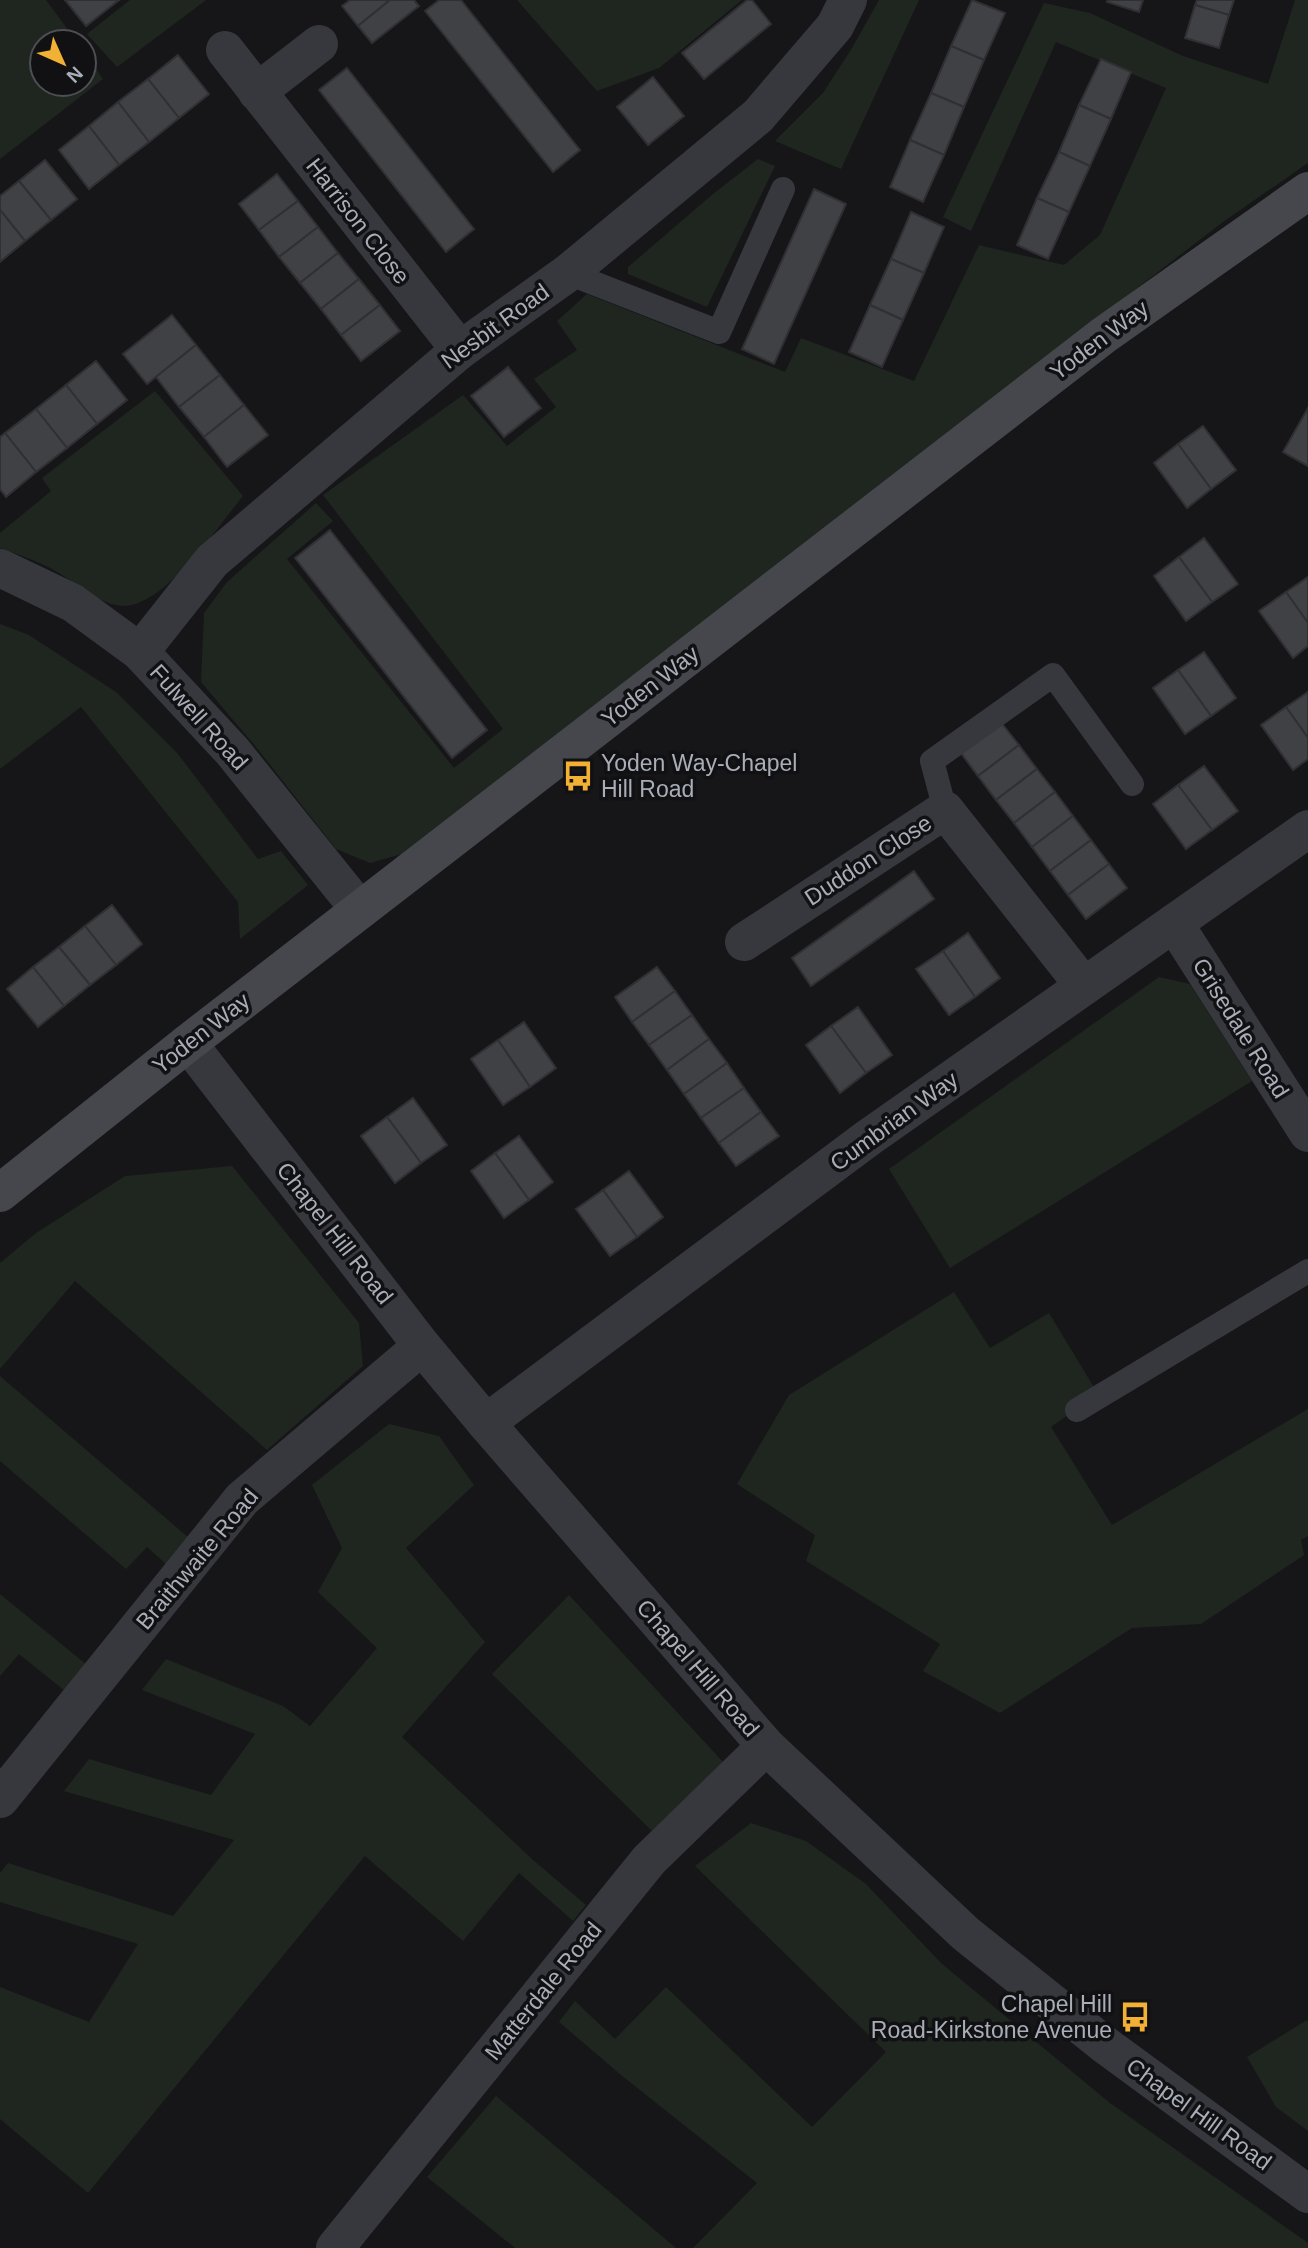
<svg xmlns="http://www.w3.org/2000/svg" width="1308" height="2248" font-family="Helvetica,sans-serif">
<rect width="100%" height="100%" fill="#161618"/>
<g fill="#1e261f">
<polygon points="0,0 46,0 77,42 42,42 42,84 84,84 84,52 103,79 0,159"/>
<polygon points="130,0 206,0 117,67 87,34"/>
<polygon points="517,0 742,0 659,68 597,91"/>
<polygon points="879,0 919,0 841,169 775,141 823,93 852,48"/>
<polygon points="1295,0 1308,0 1308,163 1223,222 402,854 370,863 336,849 256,747 201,682 204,613 227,582 316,503 333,521 287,559 454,768 503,729 323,495 463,395 507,446 556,407 534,379 577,350 557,321 587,294 785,372 801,338 914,381 979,245 1064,265 1100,235 1166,88 1056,42 971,231 943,217 1044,3 1090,13 1183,56 1268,84"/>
<polygon points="758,159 775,166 707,307 628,274 628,267 713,194"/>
<path d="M155,391l88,105c-25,30 -84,120 -127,109 -24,-5 -44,-26 -66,-37 -16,-8 -33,-14 -50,-20v-15l51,-42 -9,-13z"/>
<polygon points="0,624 29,635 116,692 178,754 258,859 281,851 308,885 240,939 238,902 81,707 0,769"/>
<polygon points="1159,977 1190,984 1252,1081 950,1268 889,1169"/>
<polygon points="232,1166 359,1323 363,1366 267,1450 75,1281 0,1369 0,1263 36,1233 125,1176"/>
<polygon points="954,1292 990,1348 1049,1313 1098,1394 1051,1427 1112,1525 1308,1409 1308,1536 1301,1540 1304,1555 1201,1624 1132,1628 1000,1713 923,1671 940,1644 806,1561 815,1535 737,1484 789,1395"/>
<polygon points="0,1376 189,1538 167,1565 147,1547 126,1569 0,1461"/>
<polygon points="389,1424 439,1436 474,1485 406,1548 485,1642 402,1737 532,1859 586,1905 573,1921 519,1873 463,1941 365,1856 88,2193 0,2119 0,1987 89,2022 138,1944 0,1902 0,1873 8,1863 173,1916 234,1840 64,1791 89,1759 211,1795 255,1734 142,1690 166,1659 283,1706 310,1726 377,1648 318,1592 342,1548 312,1485"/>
<polygon points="0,1594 87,1665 65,1691 19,1654 0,1676"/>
<polygon points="569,1595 724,1763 652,1831 492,1674"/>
<polygon points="751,1823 806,1841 866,1884 941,1963 1110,2103 1308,2243 1308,2248 693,2248 757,2183 621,2075 559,2022 575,2001 615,2039 666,1987 812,2127 886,2052 695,1866"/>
<polygon points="1307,2020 1308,2022 1308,2131 1276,2107 1247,2057"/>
<polygon points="496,2096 676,2248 515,2248 427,2177"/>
</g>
<g fill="#404145" stroke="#303034" stroke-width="2">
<polygon points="65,0 119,0 86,26"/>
<polygon points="350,0 390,0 358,26 342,6"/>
<polygon points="390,0 414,0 419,6 372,43 358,26"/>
<polygon points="439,0 461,0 580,150 553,172 425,11"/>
<polygon points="747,0 752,0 771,24 704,79 682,53"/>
<polygon points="972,0 1005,13 984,60 951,46"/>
<polygon points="1108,0 1143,0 1139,12 1107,2"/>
<polygon points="1197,0 1234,0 1229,15 1195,5"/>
<polygon points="1195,5 1229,15 1219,48 1185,38"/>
<polygon points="951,46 984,60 964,107 931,93"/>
<polygon points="178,55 209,94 179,118 148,79"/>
<polygon points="1101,59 1131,72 1111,119 1079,105"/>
<polygon points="347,68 474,229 446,252 319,90"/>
<polygon points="653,77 684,116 648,145 617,107"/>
<polygon points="148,79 179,118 149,142 118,102"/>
<polygon points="931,93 964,107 944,155 910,140"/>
<polygon points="118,102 149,142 119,165 89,126"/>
<polygon points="1079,105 1111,119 1090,166 1059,152"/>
<polygon points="89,126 119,165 89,189 59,150"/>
<polygon points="910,140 944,155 923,202 890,187"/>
<polygon points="1059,152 1090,166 1069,212 1037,198"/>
<polygon points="45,160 77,199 51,220 19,181"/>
<polygon points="277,174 298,201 259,230 239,204"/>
<polygon points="19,181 51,220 25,241 0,210 0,196"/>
<polygon points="814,189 846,204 774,364 742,349"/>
<polygon points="1037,198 1069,212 1048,259 1017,245"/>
<polygon points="298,201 318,227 279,257 259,230"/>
<polygon points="0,210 25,241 0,262"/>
<polygon points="911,212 944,227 924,273 891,259"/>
<polygon points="318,227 338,253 300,283 279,257"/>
<polygon points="338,253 359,279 321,309 300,283"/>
<polygon points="891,259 924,273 903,320 870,305"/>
<polygon points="359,279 380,305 341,335 321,309"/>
<polygon points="380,305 400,331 361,361 341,335"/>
<polygon points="870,305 903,320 882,367 849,352"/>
<polygon points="172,315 196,345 147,384 123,354"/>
<polygon points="196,345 220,375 179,407 156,377"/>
<polygon points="96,361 127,400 97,424 66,385"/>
<polygon points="508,367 541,408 504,437 471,396"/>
<polygon points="220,375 244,405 204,437 179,407"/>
<polygon points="66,385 97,424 67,448 36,409"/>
<polygon points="244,405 268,435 227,467 204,437"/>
<polygon points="1308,408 1308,466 1283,452"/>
<polygon points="36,409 67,448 36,472 5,433"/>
<polygon points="1203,426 1236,470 1211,489 1178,444"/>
<polygon points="5,433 36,472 6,497 0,489 0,437"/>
<polygon points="1178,444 1211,489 1187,508 1154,463"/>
<polygon points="330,530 487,730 452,758 295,558"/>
<polygon points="1204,538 1238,584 1212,602 1179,557"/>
<polygon points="1179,557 1212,602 1186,621 1154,576"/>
<polygon points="1308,577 1308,623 1286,592"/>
<polygon points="1286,592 1308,623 1308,646 1293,658 1259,611"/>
<polygon points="1204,652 1236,698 1211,716 1178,670"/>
<polygon points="1178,670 1211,716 1185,734 1153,688"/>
<polygon points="1308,692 1308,738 1286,707"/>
<polygon points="1286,707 1308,738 1308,759 1293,770 1261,725"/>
<polygon points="1000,721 1019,745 978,776 960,752"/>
<polygon points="1019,745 1037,769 996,800 978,776"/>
<polygon points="1204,766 1238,811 1212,830 1178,785"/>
<polygon points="1037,769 1055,792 1014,823 996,800"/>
<polygon points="1178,785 1212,830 1186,849 1153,804"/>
<polygon points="1055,792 1073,816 1032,847 1014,823"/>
<polygon points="1073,816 1091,840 1050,871 1032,847"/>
<polygon points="1091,840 1109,864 1068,895 1050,871"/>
<polygon points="1109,864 1127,888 1086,919 1068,895"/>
<polygon points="914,871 934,899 811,986 792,958"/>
<polygon points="112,905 142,944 116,965 85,926"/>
<polygon points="85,926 116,965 90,985 59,947"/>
<polygon points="968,933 1000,978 975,997 943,951"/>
<polygon points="59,947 90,985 64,1006 33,967"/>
<polygon points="943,951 975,997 949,1015 916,969"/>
<polygon points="33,967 64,1006 38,1027 7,989"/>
<polygon points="657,967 675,991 632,1022 615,997"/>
<polygon points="675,991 692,1015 649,1045 632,1022"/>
<polygon points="858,1007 892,1055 866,1073 831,1026"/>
<polygon points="692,1015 709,1039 667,1070 649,1045"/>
<polygon points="524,1022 556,1068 530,1087 498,1040"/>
<polygon points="831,1026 866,1073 840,1093 806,1045"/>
<polygon points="709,1039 727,1063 684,1094 667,1070"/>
<polygon points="498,1040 530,1087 503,1105 471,1059"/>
<polygon points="727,1063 744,1088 701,1118 684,1094"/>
<polygon points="744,1088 761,1112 719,1143 701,1118"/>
<polygon points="413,1098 447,1145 421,1163 387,1117"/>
<polygon points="761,1112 779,1136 736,1166 719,1143"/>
<polygon points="387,1117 421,1163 395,1183 361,1136"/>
<polygon points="519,1136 553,1182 529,1200 495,1153"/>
<polygon points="495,1153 529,1200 504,1218 471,1171"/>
<polygon points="629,1171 663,1217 637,1237 603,1190"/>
<polygon points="603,1190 637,1237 610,1256 576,1209"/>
</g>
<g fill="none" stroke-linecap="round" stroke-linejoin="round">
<g stroke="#37383d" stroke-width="24">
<polyline points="568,273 719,332 783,189"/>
<polyline points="945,810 932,761 1053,675 1132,784"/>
<polyline points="1077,1410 1308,1271"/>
</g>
<g stroke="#37383d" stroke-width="38">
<polyline points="225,50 460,350"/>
<polyline points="257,92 319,44"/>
<polyline points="0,568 73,603 140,652 233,752 360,910"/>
<polyline points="140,652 212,561 460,350 568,273 758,116 835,26 848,0"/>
<polyline points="1174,923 1308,1133"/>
<polyline points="744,942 945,810 1084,986"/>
<polyline points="188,1043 422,1346 486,1423 766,1746 966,1934 1105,2045 1308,2194"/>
<polyline points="486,1423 868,1138 1308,829"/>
<polyline points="0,1799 242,1499 422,1346"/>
<polyline points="335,2248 649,1860 766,1746"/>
</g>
<polyline stroke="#45474d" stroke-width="38" points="0,1193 188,1043 1104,335 1308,191"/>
</g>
<defs>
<g id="bus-bare" transform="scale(2.415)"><path d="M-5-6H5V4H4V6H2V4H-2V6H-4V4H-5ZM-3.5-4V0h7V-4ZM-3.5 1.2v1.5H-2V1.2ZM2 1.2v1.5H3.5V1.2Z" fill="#f2b134" stroke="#111113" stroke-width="2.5" paint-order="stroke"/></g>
</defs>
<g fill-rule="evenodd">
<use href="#bus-bare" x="578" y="776"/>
<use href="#bus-bare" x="1135" y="2017"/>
</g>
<g text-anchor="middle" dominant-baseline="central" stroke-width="7" stroke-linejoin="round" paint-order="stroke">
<g font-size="23" fill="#a8adb8" stroke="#111113">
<text transform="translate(358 221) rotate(52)">Harrison Close</text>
<text transform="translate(495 326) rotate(-36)">Nesbit Road</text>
<text transform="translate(1099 340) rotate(-37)">Yoden Way</text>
<text transform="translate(650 686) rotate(-38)">Yoden Way</text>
<text transform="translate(199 717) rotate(48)">Fulwell Road</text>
<text transform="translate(868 860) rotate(-33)">Duddon Close</text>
<text transform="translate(1241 1028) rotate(58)">Grisedale Road</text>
<text transform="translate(201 1033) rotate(-38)">Yoden Way</text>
<text transform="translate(894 1121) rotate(-36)">Cumbrian Way</text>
<text transform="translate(335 1233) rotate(52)">Chapel Hill Road</text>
<text transform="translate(197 1559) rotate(-50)">Braithwaite Road</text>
<text transform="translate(698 1668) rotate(49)">Chapel Hill Road</text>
<text transform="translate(543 1991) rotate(-51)">Matterdale Road</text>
<text transform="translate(1199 2114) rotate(36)">Chapel Hill Road</text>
</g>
<g font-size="23" fill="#a8adb8" stroke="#111113" text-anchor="start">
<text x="601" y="763">Yoden Way-Chapel<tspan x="601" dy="26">Hill Road</tspan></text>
<text x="1112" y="2004" text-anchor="end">Chapel Hill<tspan x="1112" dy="26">Road-Kirkstone Avenue</tspan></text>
</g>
</g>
<g transform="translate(63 63) rotate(135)"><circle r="33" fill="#111113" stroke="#4d4f55" stroke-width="2"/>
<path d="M0-5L12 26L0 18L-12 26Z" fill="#f2b134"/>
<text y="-10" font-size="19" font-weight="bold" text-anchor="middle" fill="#a8adb8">N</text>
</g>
</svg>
